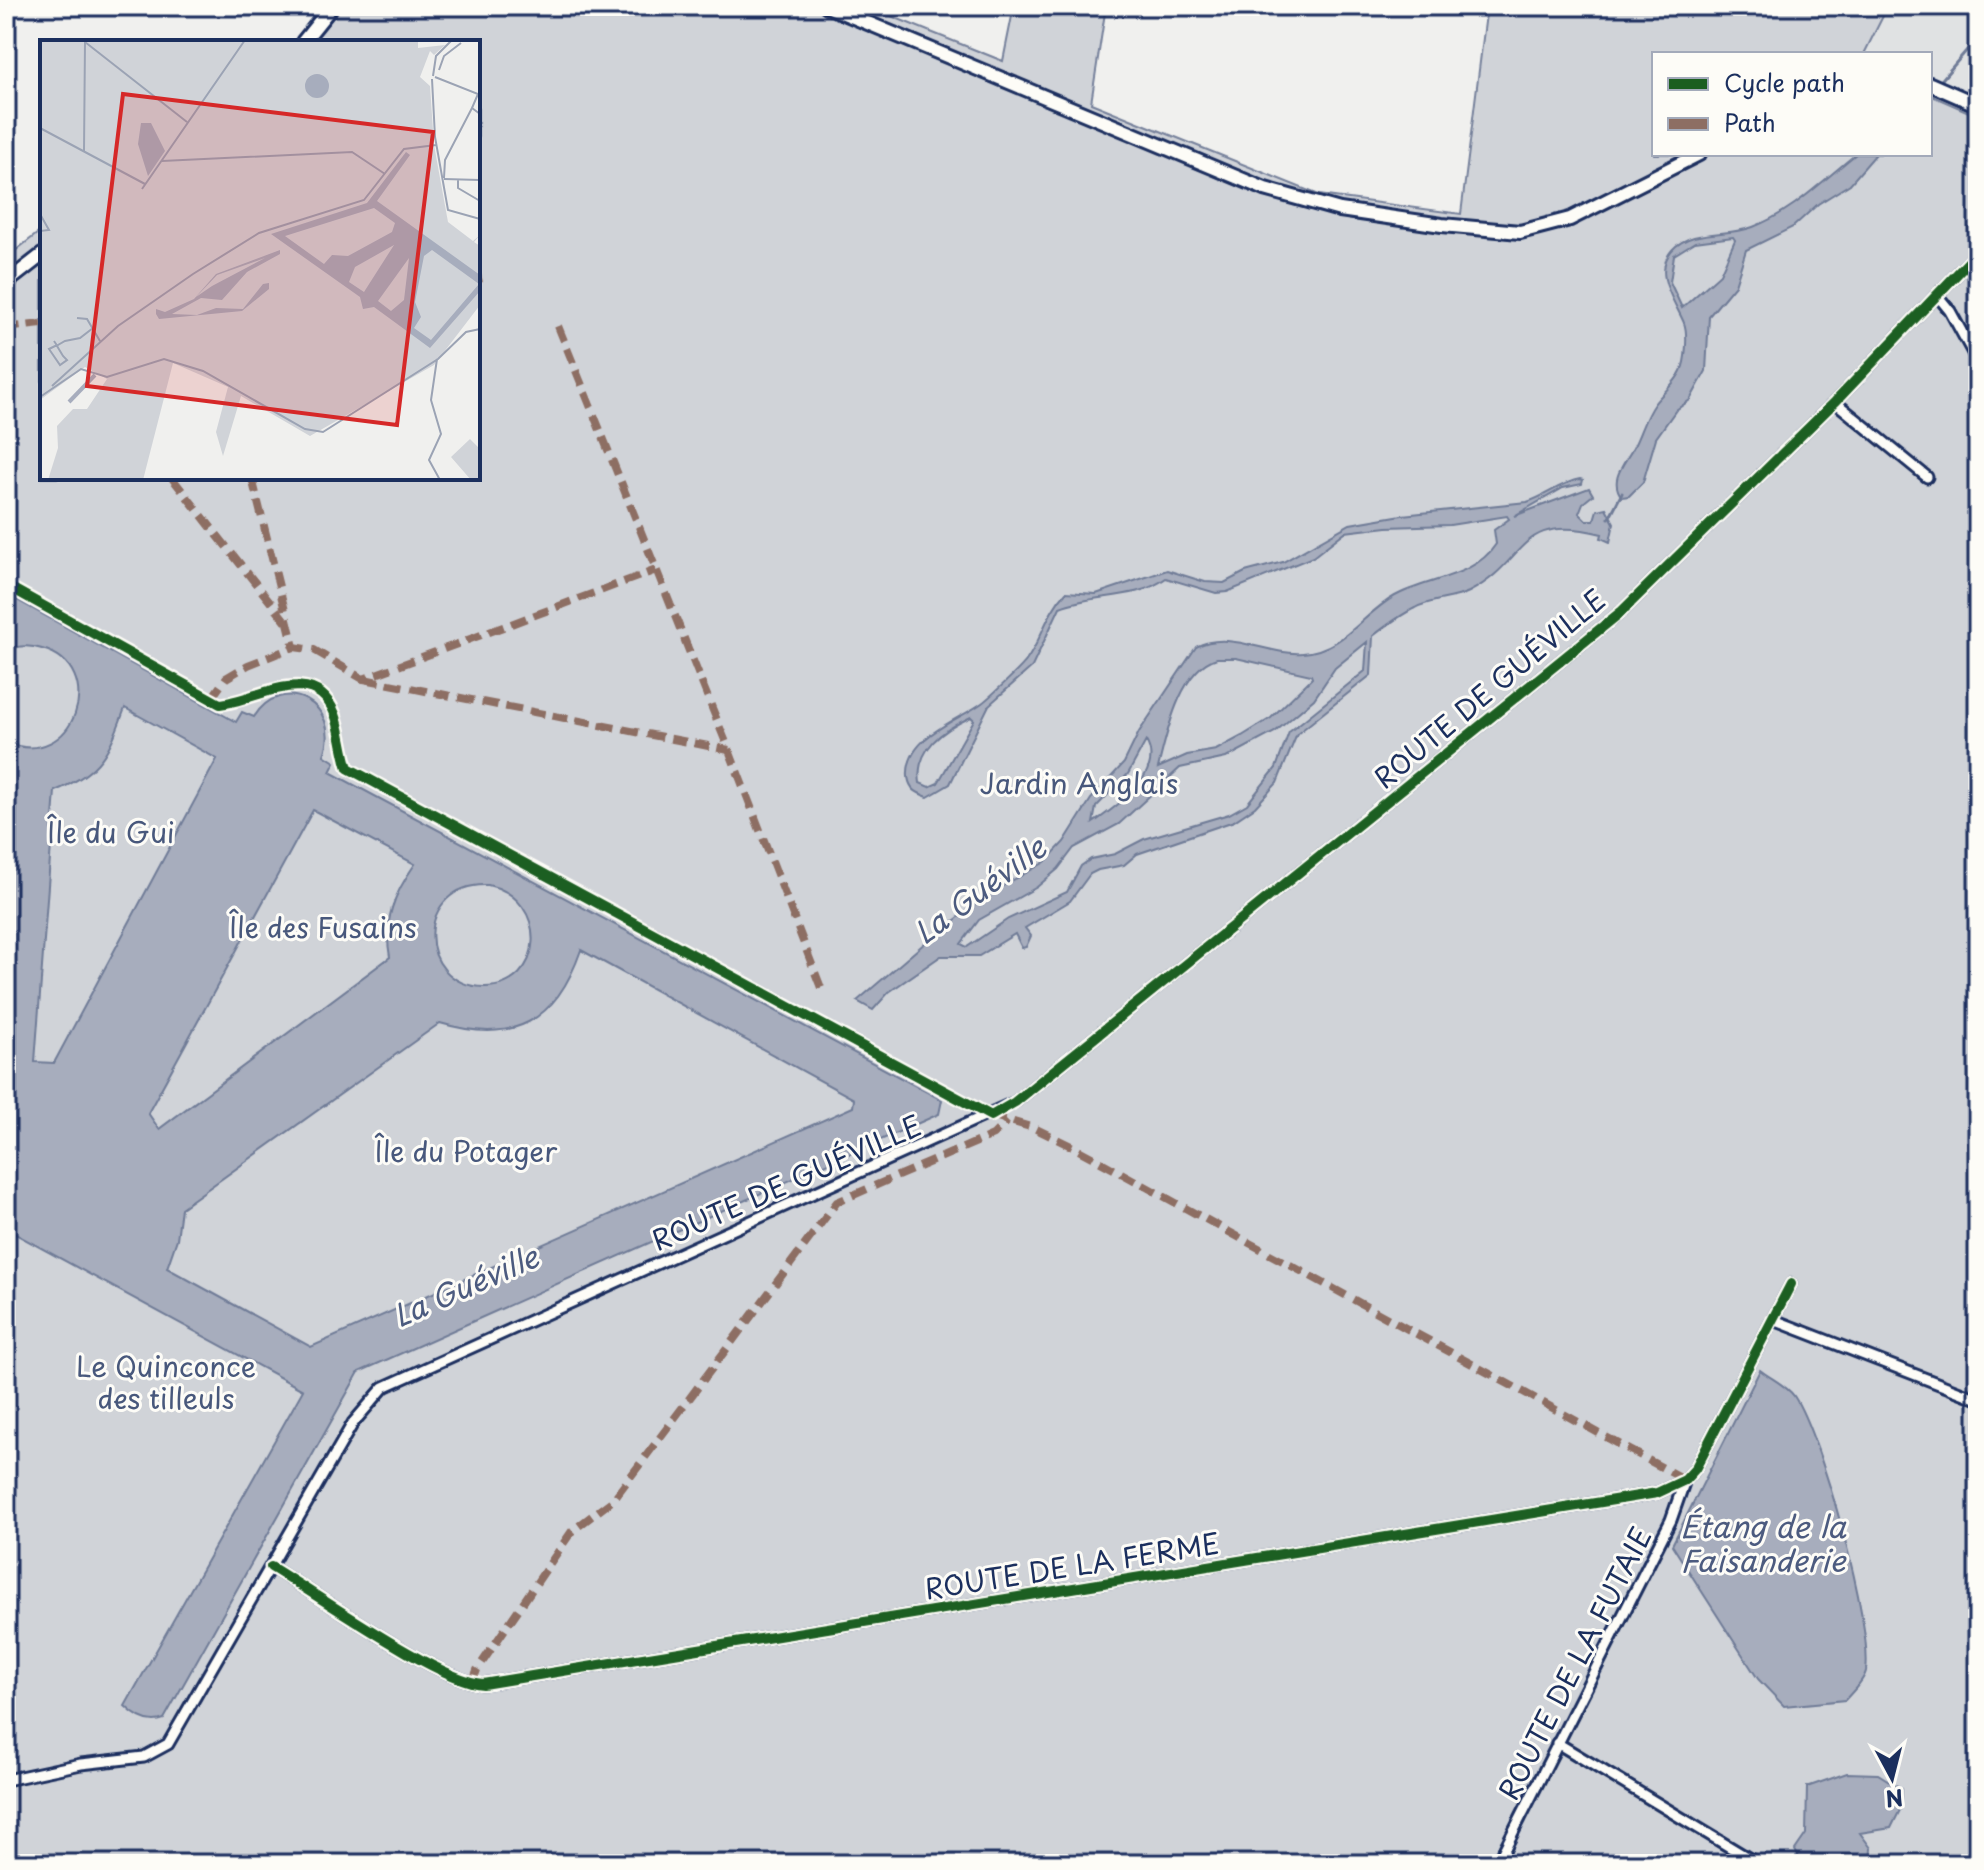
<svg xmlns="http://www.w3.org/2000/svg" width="1984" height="1870" font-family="'Playpen Sans',sans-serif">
<rect width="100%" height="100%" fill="#f0f0ee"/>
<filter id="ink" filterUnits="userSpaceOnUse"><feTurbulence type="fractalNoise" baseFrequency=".0125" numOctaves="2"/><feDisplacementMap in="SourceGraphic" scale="16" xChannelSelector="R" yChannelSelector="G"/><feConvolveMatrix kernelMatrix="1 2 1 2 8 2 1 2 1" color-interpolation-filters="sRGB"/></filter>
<g filter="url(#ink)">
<polygon fill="#e0e2e3" points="1888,6 1978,6 1978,107 1930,90 1930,54 1864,54"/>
<polygon fill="#d0d3d8" stroke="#76819b" stroke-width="2" points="342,6 866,6 1003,61 1014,6 1106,6 1091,103 1319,195 1461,214 1487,6 1888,6 1864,54 1654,54 1654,154 1930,154 1930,95 1978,116 1978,1864 6,1864 6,258 42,230 42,478 478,478 478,42 312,42"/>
<g fill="#a7adbd" stroke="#6f7b97" stroke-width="2" fill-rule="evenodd">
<path d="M1856,154h20l-26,30 -32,20 -25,23 -47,23 -11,35 -26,31 -3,55 -16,29 -14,10 -20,28 -13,44 -14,14 -7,1c-14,-17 3,-34 11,-49 8,-15 11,-30 21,-44 8,-11 21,-20 27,-33 5,-9 7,-38 3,-48 -9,-22 -32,-50 -12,-73 19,-22 56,-13 81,-23 41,-16 69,-46 103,-73zM1733,237l2,3 -15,34 -38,34 -12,-26 4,-27 21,-13z"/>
<path d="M1580,479l3,1 -1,4 -19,4 -49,28 75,-28 4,7 -10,8 -4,10 7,7h8l3,-10 9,-2 8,15 -4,19 -9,-4 1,-4c-86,-22 -74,28 -133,58 -17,8 -38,7 -54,16 -15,7 -29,18 -42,28l-2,39 -74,59 -20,49 -22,24 -21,14 -97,33 -13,11 -26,5 -8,4 -20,27 -45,27 6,8 -5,11 -4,1 -7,-14 -36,22h-38l-52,36 -16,18 -16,-9 69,-59 66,-50 53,-30 19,-20 27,-43 33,-36 15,-31 57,-85c33,-18 72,9 107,6 41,-3 59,-39 92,-57 32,-18 79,-18 101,-52l-2,-14 15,-11 -2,-3 -57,9 -63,2 -42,5 -32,25 -86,35 -11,1 -50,-15c-30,23 -71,15 -106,29l-28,60 -43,38 -39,79 -22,13c-11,-4 -18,-7 -20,-20 -3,-40 48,-55 74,-74 8,-6 39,-35 44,-42 16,-22 20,-48 40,-69l30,2 71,-24 38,12 19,1 21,-11 38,-10 67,-38 52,-9 125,-13c19,-6 33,-19 53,-23zM1367,642l-2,29 -76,61 -13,36 -29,36 -18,10 -85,25 -29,15 -24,5 -10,7 -14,26 -59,27 -41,28 -6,-3 18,-24 58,-33 21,-18 16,-21 45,-24 61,-56 46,-10 49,-26 39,-33 21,-31zM1217,658h19l75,17 1,3 -41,40 -29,18 -26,14 -29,5 -29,13c8,-31 21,-99 59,-110zM971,717l3,3 -36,63 -9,4 -9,-4c-5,-34 23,-53 51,-66zM1146,741c20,33 -32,67 -53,82l3,-16 32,-33z"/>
<path d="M6,594l230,128 6,-10 12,5c28,-45 89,-13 70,38l11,7 -5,10 612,328 -3,14 -580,258 -195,347c-15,6 -28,-2 -39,-13l178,-316 -297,-161v-487c69,30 103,-75 36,-93 -12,-4 -24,-4 -36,2zM125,708l92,51 -163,304 -19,-1 20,-271c46,-19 54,-39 70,-83zM313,810l102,54c-21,30 -32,56 -25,93l-231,172 -11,-16zM488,885c63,14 57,103 -4,102 -70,-2 -69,-105 4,-102zM581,950l273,149 -1,8 -542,240 -144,-79 10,-29 4,-31 259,-185c74,22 116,-1 141,-73z"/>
<path d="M1760,1370c10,8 27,16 34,26 27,41 79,228 72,275 -2,10 -14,21 -21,29l-61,6 -26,-27 -86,-134z"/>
<polygon points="1847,1773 1878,1774 1902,1789 1901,1808 1891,1828 1860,1833 1871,1848 1870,1864 1802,1864 1795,1850 1806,1834 1807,1787"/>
</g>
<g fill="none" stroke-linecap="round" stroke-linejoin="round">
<g stroke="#6f7b97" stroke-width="3">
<polyline points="1938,84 1978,37"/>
<polyline points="1609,518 1622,493"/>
</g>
<g stroke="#1b2f5e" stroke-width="15">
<g id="street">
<polyline points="1937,295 1950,311 1978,362"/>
<polyline points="1835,402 1927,477"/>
<polyline points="1774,1320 1978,1399"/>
<path d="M271,1567c44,26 169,115 212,117l1174,-191 28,-13 10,-11 96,-185"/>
<polyline points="1557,1743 1758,1864"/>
<polyline points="6,1780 81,1764 144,1757 168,1744 353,1423 384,1387 1015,1102 1621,612 1835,402 1978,252"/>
<polyline points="1497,1864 1671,1520 1685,1480"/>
</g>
</g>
<g stroke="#1b2f5e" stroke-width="18">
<g id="secondary">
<polyline points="827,6 1265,189 1340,210 1442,225 1520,232 1570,219 1699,154"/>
<polyline points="303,42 332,6"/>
<polyline points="1930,84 1978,105"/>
<polyline points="6,283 42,255"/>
</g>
</g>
<use href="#street" stroke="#fdfcf7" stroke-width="9"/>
<use href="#secondary" stroke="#fdfcf7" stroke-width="12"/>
<g stroke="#8d6e63" stroke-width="8" stroke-dasharray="16 8" stroke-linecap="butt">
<polyline points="478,279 482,278"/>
<polyline points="558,326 729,750 823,993"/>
<polyline points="6,332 14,327 42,324"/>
<polyline points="172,478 287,623"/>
<polyline points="252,478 294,647"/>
<polyline points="364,679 729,750"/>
<polyline points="211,699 226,678 248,665 294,647 314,650 363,679 656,570"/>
<polyline points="990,1115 1034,1128 1075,1148 1685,1480"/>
<polyline points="472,1684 477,1670 572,1531 613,1500 837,1202 993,1135 1007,1121"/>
<polyline points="1971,1864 1978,1853"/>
</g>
<g stroke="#fdfcf7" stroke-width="15">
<g id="cycleway">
<path d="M6,585l214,119c36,-3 94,-44 115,10 6,16 7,36 13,54l643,348 24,-14 606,-490 214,-210 143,-150"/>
<path d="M271,1567c44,26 169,115 212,117l1174,-191 28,-13 10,-11 96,-185"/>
</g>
</g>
<use href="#cycleway" stroke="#1b5e20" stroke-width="10"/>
</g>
</g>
<g text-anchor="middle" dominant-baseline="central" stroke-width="6" stroke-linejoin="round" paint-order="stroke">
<g font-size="28" fill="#1b2f5e" stroke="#fdfcf7">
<text transform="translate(1489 688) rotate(-40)">ROUTE DE GUÉVILLE</text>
<text transform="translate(786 1182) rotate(-24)">ROUTE DE GUÉVILLE</text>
<text transform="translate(1072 1565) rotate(-9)">ROUTE DE LA FERME</text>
<text transform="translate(1574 1663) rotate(-63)">ROUTE DE LA FUTAIE</text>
</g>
<g font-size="28" fill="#48587c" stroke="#fdfcf7">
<text x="1079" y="782">Jardin Anglais</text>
<text x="111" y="831">Île du Gui</text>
<text x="323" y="926">Île des Fusains</text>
<text x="466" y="1150">Île du Potager</text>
<text x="166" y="1365">Le Quinconce<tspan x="166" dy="32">des tilleuls</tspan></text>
</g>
<g font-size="30" font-style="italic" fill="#4c5b7f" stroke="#fdfcf7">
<text transform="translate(979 889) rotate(-37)">La Guéville</text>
<text transform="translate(465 1285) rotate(-24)">La Guéville</text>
<text x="1763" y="1525">Étang de la<tspan x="1763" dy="34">Faisanderie</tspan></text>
</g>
</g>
<g transform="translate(40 40)">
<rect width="440" height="440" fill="#f0f0ee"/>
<path d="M0,0h378v8l27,-3 -11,10 -4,-4 -10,26 10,9 4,59 14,77 25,19 7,-6 -6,7 6,4v59l-46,60 -124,71 -69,-40 -18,60 -7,-24 12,-45 -55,-24 -30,117h-95l10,-32 -1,-22 16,-17h14l20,-30 -22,-12 -45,33zM430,399l10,10v31h-9l-20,-23z" fill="#d0d3d8"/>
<path d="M265 46a12 12 0 1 1 24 0a12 12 0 1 1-24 0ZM101,83h10l14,28 -17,25 -10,-32zM366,112l4,3 -33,46 103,74v16l-50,57 -56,-41 -11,2 -3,-12 -89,-63 96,-31zM334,168l21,15 -3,9 -44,24 -16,-1 -8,9 -39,-28zM354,205l-30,47 -15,-10 6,-15zM392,210l47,34 -48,56 -17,-12 7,-11 -6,-15 9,-46zM369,218l-5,42 -13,11 -13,-10zM240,210v4l-33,18 -25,28 -21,-2 -29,16 25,1 19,-7 27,1 20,-25 6,-1v6l-27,22 -83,8 -3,-5v-5l9,3 29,-13 22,-25zM225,218l-53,28 -16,11 21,-22z" fill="#a7adbd" fill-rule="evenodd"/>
<path fill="none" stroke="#a7adbd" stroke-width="4" d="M29,362l26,-27"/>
<path fill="none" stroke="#9ba3b4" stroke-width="2" d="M45,2l102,80M399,30l5,-14 17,-13M393,36l3,-20 16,-16M395,37l43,17 -6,14 8,6M392,39l3,58 13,73 32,9M0,88l105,56M44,111l1,-110M122,121l190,-9 33,22M404,138l1,-18 27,-52M404,139l36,1M418,139v9l22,13M102,149l103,-149M0,174l9,16 -9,1M37,278l10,1 13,22M14,301l2,3 1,2 6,10 4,4 -7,5 -11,-16 6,-3h2l1,-1 7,-4 15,-3 13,-10M397,319l-6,41 10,34 -12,26 11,20M12,346l66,-60 75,-52 66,-41 105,-33 40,-51 32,-4M0,357l41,-28 26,8 57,-18 39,12 102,58 18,3 115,-73 28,-27 14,-3"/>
<path fill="#d62828" fill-opacity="0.15" stroke="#d62828" stroke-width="4" d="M83,54l310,38 -36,293 -310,-39z"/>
<rect width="440" height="440" fill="none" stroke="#1b2f5e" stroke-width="4"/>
</g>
<rect width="1984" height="1870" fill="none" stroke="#fdfcf7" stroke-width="32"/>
<rect x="16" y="16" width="1952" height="1838" fill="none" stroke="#1b2f5e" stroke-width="3" filter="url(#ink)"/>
<rect x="1652" y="52" width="280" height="104" fill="#fdfcf7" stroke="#a3aaba" stroke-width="2"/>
<rect x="1668" y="78" width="40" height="12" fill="#1b5e20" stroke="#a3aaba" stroke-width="2"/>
<text x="1724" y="92" font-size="24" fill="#1b2f5e">Cycle path</text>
<rect x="1668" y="118" width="40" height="12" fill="#8d6e63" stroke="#a3aaba" stroke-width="2"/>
<text x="1724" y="132" font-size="24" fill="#1b2f5e">Path</text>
<g transform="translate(1892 1778) rotate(173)" stroke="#fdfcf7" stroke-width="6" paint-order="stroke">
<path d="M0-6L14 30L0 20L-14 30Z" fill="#1b2f5e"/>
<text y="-12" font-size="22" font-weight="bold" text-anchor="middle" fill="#1b2f5e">N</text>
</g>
</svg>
